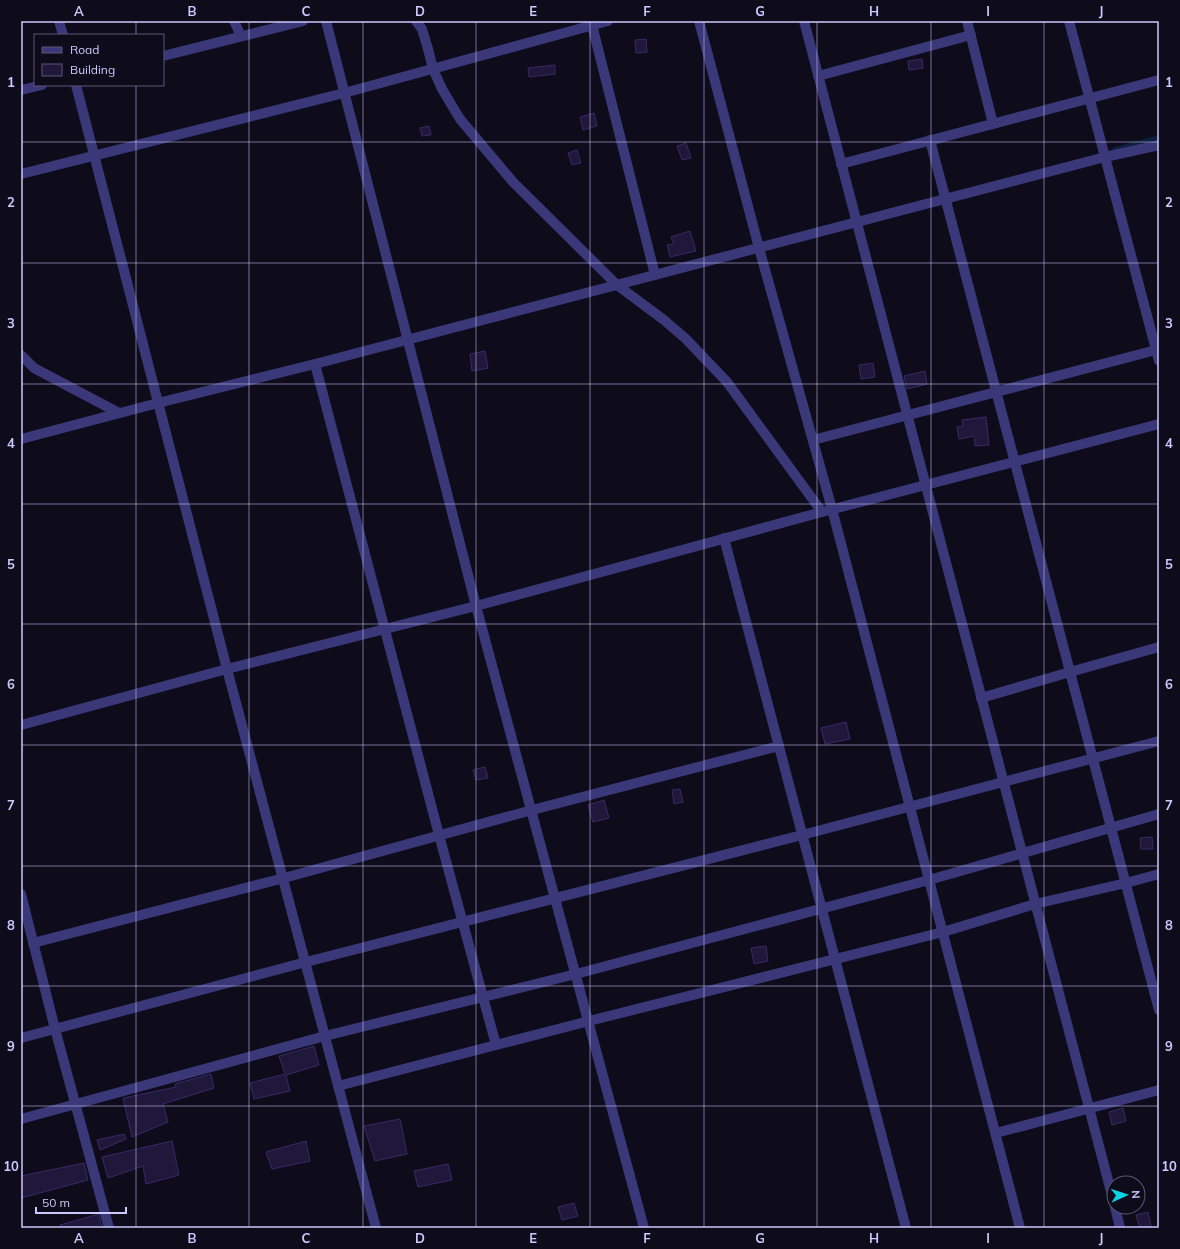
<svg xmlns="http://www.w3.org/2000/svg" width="1180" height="1249" font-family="Mulish,sans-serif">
<rect width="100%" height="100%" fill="#0e0b1b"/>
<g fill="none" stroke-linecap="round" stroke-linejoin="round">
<polyline stroke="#0d203d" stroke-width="3.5" points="1114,149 1159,137"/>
</g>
<g fill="#1f183b" stroke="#362b66">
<polygon points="646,39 647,52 636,53 635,40"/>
<polygon points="922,59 923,68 909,70 908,61"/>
<polygon points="555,65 555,74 529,77 528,68"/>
<polygon points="594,113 597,126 583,130 580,117"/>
<polygon points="429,126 431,135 422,136 420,128"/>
<polygon points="686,143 691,158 682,160 677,146"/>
<polygon points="577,150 581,163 572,165 568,153"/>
<polygon points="690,231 696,251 670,257 667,245 674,244 671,237"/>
<polygon points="485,351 488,368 472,371 470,354"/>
<polygon points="873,363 875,377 861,379 859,365"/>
<polygon points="925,371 927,384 907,389 904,376"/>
<polygon points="986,417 989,445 975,446 974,436 959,439 957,427 963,426 962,420"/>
<polygon points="846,722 850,739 825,744 821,728"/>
<polygon points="485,767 488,778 476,780 473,770"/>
<polygon points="680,789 683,802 674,804 672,790"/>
<polygon points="604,800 609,818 593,822 588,805"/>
<polygon points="1152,837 1153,849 1141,849 1140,838"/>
<polygon points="766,946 768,961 754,964 751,948"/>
<polygon points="314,1046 319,1065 286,1075 290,1091 254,1099 250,1083 285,1074 279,1056"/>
<polygon points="211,1074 214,1088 163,1104 168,1122 132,1137 123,1098 176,1087 175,1084"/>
<polygon points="1123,1108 1126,1121 1112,1125 1109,1112"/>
<polygon points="400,1119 407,1154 375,1161 364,1126"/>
<polygon points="124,1134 126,1139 100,1150 97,1140"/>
<polygon points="172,1141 179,1175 146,1184 143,1166 108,1178 102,1157"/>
<polygon points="306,1141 310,1161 272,1169 266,1152"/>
<polygon points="84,1163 88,1180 21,1198 21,1176"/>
<polygon points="448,1164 452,1180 418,1187 414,1171"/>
<polygon points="574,1203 578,1216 562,1220 558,1207"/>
<polygon points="1148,1212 1151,1226 1140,1228 1136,1215"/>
<polygon points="99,1214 102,1228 61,1228 60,1225"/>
</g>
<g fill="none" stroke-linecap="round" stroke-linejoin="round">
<g stroke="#3a3878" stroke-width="10">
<polyline points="59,21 63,35"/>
<polyline points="234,21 241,36"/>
<polyline points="326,21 476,606 644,1228"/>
<polyline points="416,21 422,29 428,49 433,69 442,89 460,119 513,182 617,285 664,320 686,339 727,382 822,512"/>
<polyline points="591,21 655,275"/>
<polyline points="699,21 759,248 832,509 1020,1228"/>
<polyline points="804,21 1114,1203"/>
<polyline points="967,21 993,124"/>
<polyline points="1069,21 1159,361"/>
<polyline points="163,56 303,21"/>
<polyline points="818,76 971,35"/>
<polyline points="76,85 227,669 376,1228"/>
<polyline points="21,90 42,85"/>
<polyline points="930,140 1159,1010"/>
<polyline points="841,164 1159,80"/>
<polyline points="21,174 344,93 608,21"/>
<polyline points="21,355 34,368 119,413"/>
<polyline points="315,364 439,835 496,1045"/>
<polyline points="21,439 158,403 315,364 1105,157 1159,145"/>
<polyline points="813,440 1156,350"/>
<polyline points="724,538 906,1228"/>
<polyline points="981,698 1070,672 1159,647"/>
<polyline points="21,725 227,669 476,606 822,512 1159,424"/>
<polyline points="21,894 55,1029 109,1228"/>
<polyline points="33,943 284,878 532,810 779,746"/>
<polyline points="21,1038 306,962 802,835 1159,741"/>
<polyline points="338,1086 589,1021 943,932 1035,904 1126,883 1159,874"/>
<polyline points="21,1119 325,1036 576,974 929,880 1159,814"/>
<polyline points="996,1133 1159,1090"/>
<polyline points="1115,1207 1120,1228"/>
</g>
</g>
<path fill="none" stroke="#cdc8fd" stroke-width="1" stroke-opacity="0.55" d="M136,21v14M249,21v1207M363,21v1207M476,21v1207M590,21v1207M704,21v1207M817,21v1207M931,21v1207M1044,21v1207M136,85v1143M21,142h1138M21,263h1138M21,384h1138M21,504h1138M21,624h1138M21,745h1138M21,866h1138M21,986h1138M21,1106h1138"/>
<rect width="1180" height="1249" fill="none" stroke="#0e0b1b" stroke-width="44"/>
<rect x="34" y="34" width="130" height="52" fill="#0e0b1b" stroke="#5a5775"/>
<rect x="42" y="47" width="20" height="6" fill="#3a3878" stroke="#5a5775"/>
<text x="70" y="54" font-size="12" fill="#cdc8fd">Road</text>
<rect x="42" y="64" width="20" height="12" fill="#1f183b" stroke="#5a5775"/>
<text x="70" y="74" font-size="12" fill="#cdc8fd">Building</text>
<g transform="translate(1126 1195) rotate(87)"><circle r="19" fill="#0e0b1b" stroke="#5a5775"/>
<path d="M0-3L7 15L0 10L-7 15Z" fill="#0ad3e7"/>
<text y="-6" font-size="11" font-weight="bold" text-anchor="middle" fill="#cdc8fd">N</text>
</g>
<path d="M36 1207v6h90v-6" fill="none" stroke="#cdc8fd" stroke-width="2"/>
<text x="42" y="1207" font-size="12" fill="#cdc8fd" stroke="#0e0b1b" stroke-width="3" paint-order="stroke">50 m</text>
<rect x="22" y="22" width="1136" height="1205" fill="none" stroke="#cdc8fd" stroke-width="1.5"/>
<g font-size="13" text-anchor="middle" font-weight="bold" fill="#cdc8fd">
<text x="79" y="16">A</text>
<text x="192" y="16">B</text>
<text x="306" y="16">C</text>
<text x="420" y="16">D</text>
<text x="533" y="16">E</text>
<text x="647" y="16">F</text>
<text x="760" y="16">G</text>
<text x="874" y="16">H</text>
<text x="988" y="16">I</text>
<text x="1101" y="16">J</text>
<text x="11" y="87">1</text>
<text x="1169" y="87">1</text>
<text x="11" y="207">2</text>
<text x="1169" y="207">2</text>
<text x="11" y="328">3</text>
<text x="1169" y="328">3</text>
<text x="11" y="448">4</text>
<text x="1169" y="448">4</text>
<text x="11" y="569">5</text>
<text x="1169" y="569">5</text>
<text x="11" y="689">6</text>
<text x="1169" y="689">6</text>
<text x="11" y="810">7</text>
<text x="1169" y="810">7</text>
<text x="11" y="930">8</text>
<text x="1169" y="930">8</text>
<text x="11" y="1051">9</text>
<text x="1169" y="1051">9</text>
<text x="11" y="1171">10</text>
<text x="1169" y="1171">10</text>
<text x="79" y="1243">A</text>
<text x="192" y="1243">B</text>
<text x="306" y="1243">C</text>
<text x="420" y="1243">D</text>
<text x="533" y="1243">E</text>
<text x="647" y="1243">F</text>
<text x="760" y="1243">G</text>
<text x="874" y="1243">H</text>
<text x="988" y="1243">I</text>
<text x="1101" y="1243">J</text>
</g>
</svg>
